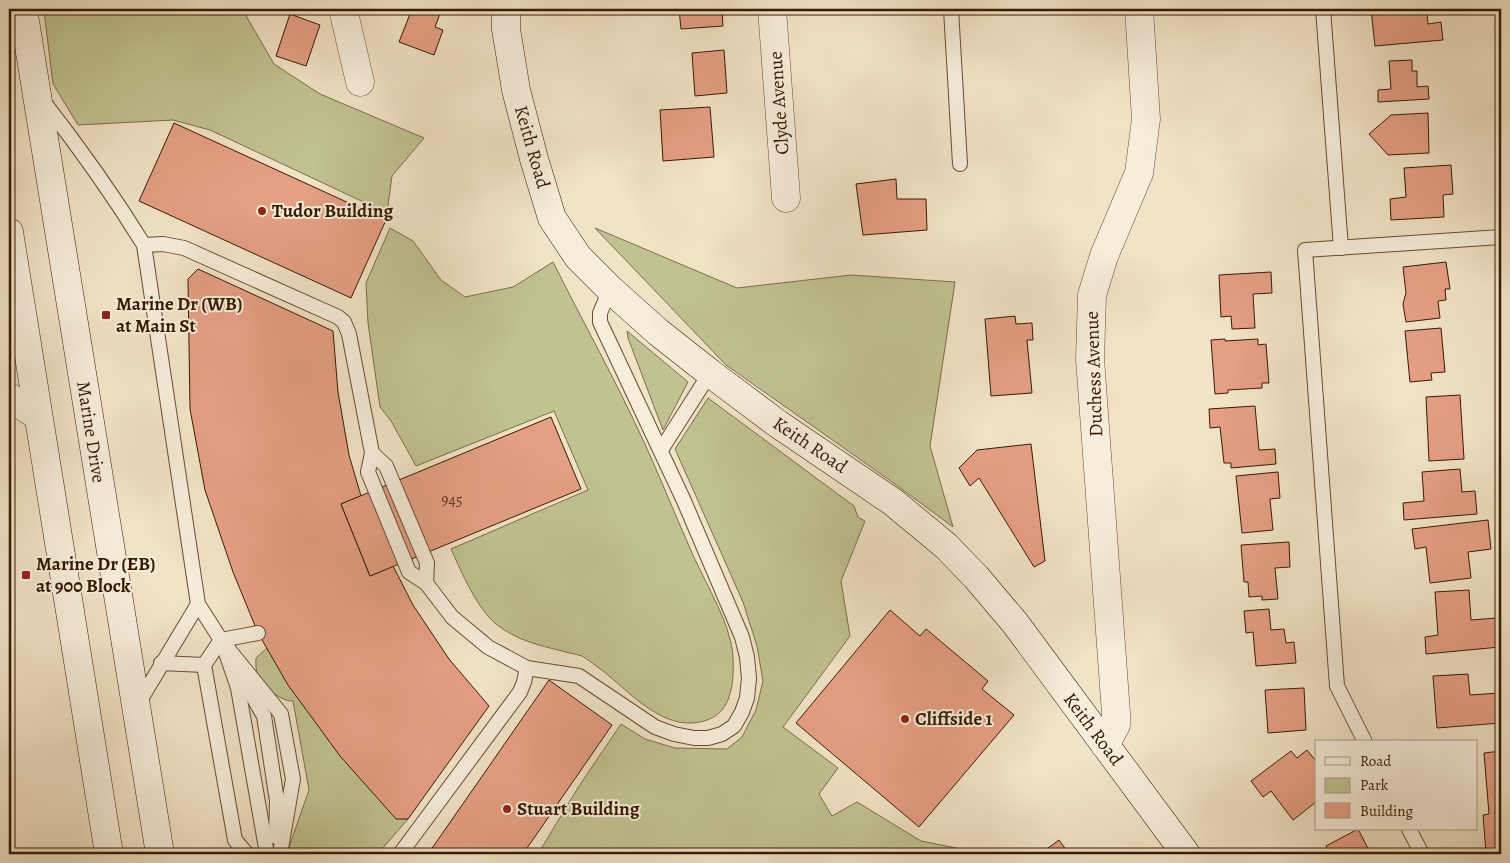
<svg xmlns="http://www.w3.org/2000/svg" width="1510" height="863" font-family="Alegreya,serif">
<rect width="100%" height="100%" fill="#f1e3c6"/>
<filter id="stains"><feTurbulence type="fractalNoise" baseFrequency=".004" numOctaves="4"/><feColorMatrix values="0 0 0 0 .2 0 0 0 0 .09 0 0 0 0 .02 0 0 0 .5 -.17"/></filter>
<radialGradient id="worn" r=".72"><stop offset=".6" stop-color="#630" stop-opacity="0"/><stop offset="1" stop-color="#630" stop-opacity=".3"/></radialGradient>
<g fill="#c0c291" stroke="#7b6e49">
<polygon points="45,9 242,9 274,64 320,94 424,138 392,176 387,213 210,130 173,120 78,125 53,84 44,11"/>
<path d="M390,228l23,13 28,39 24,17 48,-10 40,-25c30,60 63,119 91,180 16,35 30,70 45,104 12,29 34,64 41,93 4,14 4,31 2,46 -3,16 -8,29 -25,35 -43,15 -77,-29 -108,-52 -5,-3 -11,-9 -17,-12 -6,-2 -14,-3 -20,-5 -24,-6 -46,-11 -66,-27 -20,-17 -34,-51 -45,-75l137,-59 -34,-79 -138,55 -25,-45 -11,-14 -12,-84 -2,-40z"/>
<polygon points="595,228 737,288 851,275 955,282 930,446 953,527 895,484 726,365"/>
<polygon points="627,331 688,382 663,430 628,338"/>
<polygon points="708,398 854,506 858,517 865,521 841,581 850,636 783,727 838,768 819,794 832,816 857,802 921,841 971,851 971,854 538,854 579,786 621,724 645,739 675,748 727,749 742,737 756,710 763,681 757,646 743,602 675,449"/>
<path d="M267,648l141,171 -26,30 -7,5h-86v-7l20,-57 -16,-89c-6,0 -10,-2 -15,-5 -18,-9 -23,-18 -22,-38z"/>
</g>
<g fill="#e59f84" stroke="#361a01">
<polygon points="412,9 436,9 441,11 435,27 443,30 434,55 399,42"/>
<polygon points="679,9 722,9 723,26 681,29"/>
<polygon points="1371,9 1441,9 1442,13 1427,14 1428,24 1441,22 1443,40 1375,46"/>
<polygon points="290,14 320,25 306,66 276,56"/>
<polygon points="724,50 727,93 695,96 692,53"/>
<polygon points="1412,60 1412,71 1417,71 1417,87 1428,86 1429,99 1378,102 1378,90 1391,89 1389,61"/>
<polygon points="710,107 714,157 663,161 660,110"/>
<polygon points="1428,113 1429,153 1388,155 1369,134 1391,115"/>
<polygon points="174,123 386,220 351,298 139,201"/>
<polygon points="1451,165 1453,194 1443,195 1444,217 1391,220 1390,199 1406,197 1404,168"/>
<polygon points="896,179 897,199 926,199 927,230 863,235 856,184"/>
<polygon points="1446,262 1450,289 1445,289 1446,300 1438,301 1440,318 1406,322 1403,304 1406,293 1403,267"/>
<polygon points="198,269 333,331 338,392 349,455 361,496 341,504 370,576 393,566 413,605 449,659 489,706 408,819 396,819 340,756 288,685 258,633 233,572 205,490 190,409 188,279"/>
<polygon points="1271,272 1272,293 1253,294 1255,328 1232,329 1231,316 1221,317 1219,275"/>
<polygon points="1015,316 1016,324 1032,323 1033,340 1027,340 1032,393 991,396 985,319"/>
<polygon points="1441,328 1445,372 1431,373 1432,380 1410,382 1405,331"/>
<polygon points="1225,339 1225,341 1258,339 1258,345 1266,344 1269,383 1262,383 1262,388 1228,390 1228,393 1215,394 1211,340"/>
<polygon points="1460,395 1464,459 1429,461 1426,397"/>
<polygon points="1255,406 1259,450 1275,449 1276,464 1231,468 1231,463 1224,463 1220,427 1210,428 1209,409"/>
<polygon points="551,417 581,489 370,576 341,504"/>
<polygon points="1031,444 1045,561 1034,567 979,478 970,486 959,468 977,450"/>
<polygon points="1460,469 1462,492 1475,491 1477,514 1404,520 1403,503 1424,501 1422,472"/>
<polygon points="1278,472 1280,498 1270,499 1273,530 1242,533 1236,476"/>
<polygon points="1488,520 1491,549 1468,552 1471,578 1430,583 1426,547 1415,549 1412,529"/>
<polygon points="1289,542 1290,567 1275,568 1278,599 1262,600 1262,596 1249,597 1248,582 1244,582 1241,545"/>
<polygon points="1469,590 1471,620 1497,618 1500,647 1426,654 1425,637 1438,635 1435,592"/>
<polygon points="1269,609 1271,630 1284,629 1286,643 1294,642 1296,663 1256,666 1253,632 1246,633 1244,611"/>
<polygon points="890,610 920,636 926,629 988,681 982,689 1014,715 919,827 796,723"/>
<polygon points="1468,674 1470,695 1499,693 1501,723 1437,728 1433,676"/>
<polygon points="549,680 612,725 523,854 428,854"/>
<polygon points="1304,688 1306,730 1268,733 1265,690"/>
<polygon points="1307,750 1316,761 1316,802 1293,820 1271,791 1263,797 1251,781 1291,751 1297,758"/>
<polygon points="1501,751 1501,852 1486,853 1483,815 1489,814 1484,753"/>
<polygon points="1358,829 1371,854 1330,854 1326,846"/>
<polygon points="1059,840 1069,854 1040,854"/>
</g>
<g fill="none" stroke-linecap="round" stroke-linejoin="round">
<g stroke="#654c32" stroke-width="16">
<g id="lane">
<polyline points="951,9 960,164"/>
<polyline points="1323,9 1341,248"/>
<path d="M43,101c36,46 70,94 101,144l54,359 23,36 37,-7"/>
<polyline points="144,245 163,244 184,248 338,317 344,322 349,334 372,453 368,472 409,572 426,583 452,617 488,647 527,668 579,676 655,727 674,734 694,738 708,738 722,734 734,726 742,712 747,698 749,678 747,657 742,637 684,501 600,322 600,313 610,289"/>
<polyline points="661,450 710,373"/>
<polyline points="372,453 386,466 427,563 426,583"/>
<polyline points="221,640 281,714 293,779 280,854"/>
<polyline points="225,650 238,688 267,854"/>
<polyline points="161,663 204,665 235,840 247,854"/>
<polyline points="204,665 221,640"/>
<polyline points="241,676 264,716 277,801 276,837"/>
<polyline points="138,704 198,604"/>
<polyline points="1365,742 1337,686 1305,250 1501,237"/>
<polyline points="1409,829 1422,854"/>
<polyline points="400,854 520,692 524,682 527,668"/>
</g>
</g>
<g stroke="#654c32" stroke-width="29">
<g id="street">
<polyline points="343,9 360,82"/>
<polyline points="772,9 786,198"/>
<polyline points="9,397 38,416"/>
<polyline points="1105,745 1116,725 1116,713 1090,359 1092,295 1104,256 1139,173 1146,119 1139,9"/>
</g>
</g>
<g stroke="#361a01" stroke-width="29">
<g id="secondary">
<polyline points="23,9 160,854"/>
<polyline points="506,9 506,29 516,90 534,159 552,218 578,257 610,289 658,332 710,373 778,424 893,502 946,546 976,577 1015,623 1186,854"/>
<polyline points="9,232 109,854"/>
</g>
</g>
<use href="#lane" stroke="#f6edda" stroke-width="14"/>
<use href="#street" stroke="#f6edda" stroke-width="28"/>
<use href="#secondary" stroke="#f6edda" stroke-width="28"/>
</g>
<g fill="#8f2418" stroke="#f6edda" stroke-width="2">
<circle cx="262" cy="211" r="5"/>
<rect x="101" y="310" width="10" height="10" rx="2.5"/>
<rect x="21" y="570" width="10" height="10" rx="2.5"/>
<circle cx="905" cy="719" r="5"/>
<circle cx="507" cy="809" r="5"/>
</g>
<g text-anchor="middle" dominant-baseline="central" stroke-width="4" stroke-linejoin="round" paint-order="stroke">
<g font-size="16" fill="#623b22">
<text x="452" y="500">945</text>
</g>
<g font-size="19" fill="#361a01" stroke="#f6edda">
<text transform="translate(779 103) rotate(-94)">Clyde Avenue</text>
<text transform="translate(532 147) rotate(74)">Keith Road</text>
<text transform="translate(1094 374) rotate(-92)">Duchess Avenue</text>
<text transform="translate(91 432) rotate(81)">Marine Drive</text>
<text transform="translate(810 445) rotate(34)">Keith Road</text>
<text transform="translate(1093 729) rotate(53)">Keith Road</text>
</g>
<g font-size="19" font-weight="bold" fill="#361a01" stroke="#f6edda" text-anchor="start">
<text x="272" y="211">Tudor Building</text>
<text x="116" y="304">Marine Dr (WB)<tspan x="116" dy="22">at Main St</tspan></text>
<text x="36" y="564">Marine Dr (EB)<tspan x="36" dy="22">at 900 Block</tspan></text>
<text x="915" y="719">Cliffside 1</text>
<text x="517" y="809">Stuart Building</text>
</g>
</g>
<rect width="1510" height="863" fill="none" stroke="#f1e3c6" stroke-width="30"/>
<rect x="10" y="10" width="1490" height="843" fill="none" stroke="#361a01" stroke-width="2.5"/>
<rect x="15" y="15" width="1480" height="833" fill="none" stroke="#361a01"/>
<rect x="1315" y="740" width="162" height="90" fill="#f6edda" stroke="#a99983"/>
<rect x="1325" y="757" width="25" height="8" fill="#f6edda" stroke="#a99983"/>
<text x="1360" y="766" font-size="15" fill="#361a01">Road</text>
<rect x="1325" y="778" width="25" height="15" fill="#c0c291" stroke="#a99983"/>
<text x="1360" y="790" font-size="15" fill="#361a01">Park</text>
<rect x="1325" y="803" width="25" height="15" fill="#e59f84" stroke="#a99983"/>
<text x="1360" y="816" font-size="15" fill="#361a01">Building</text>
<rect width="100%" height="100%" filter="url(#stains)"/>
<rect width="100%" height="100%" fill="url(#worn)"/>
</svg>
